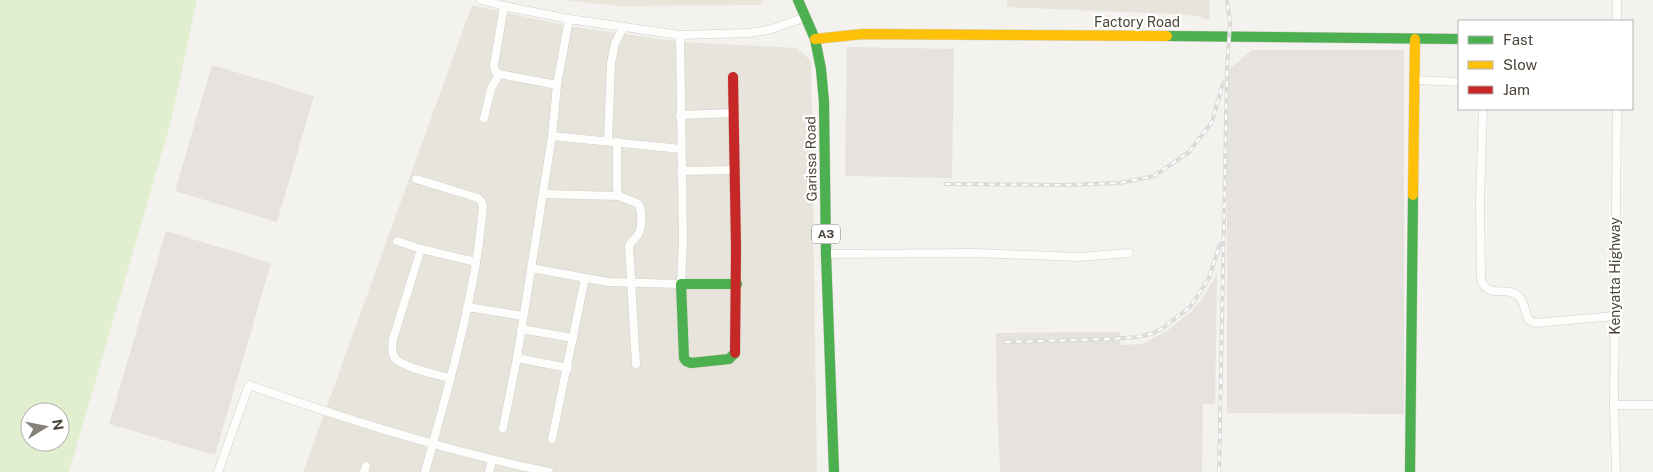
<svg xmlns="http://www.w3.org/2000/svg" width="1653" height="472" font-family="'Public Sans',sans-serif">
<rect width="100%" height="100%" fill="#f4f2ee"/>
<g fill="#e7e4dc">
<polygon points="1007,0 1209,0 1210,9 1209,20 1197,16 1175,14 1007,7"/>
<polygon points="472,5 567,26 682,42 797,48 811,61 817,472 303,472"/>
</g>
<g fill="#e6e2de">
<polygon points="847,47 954,49 952,178 845,176"/>
<polygon points="1252,50 1404,50 1404,414 1227,413 1227,71"/>
<polygon points="212,65 314,96 277,222 175,191"/>
<polygon points="166,231 271,263 215,455 109,424"/>
<polygon points="1217,273 1215,404 1203,404 1202,472 1000,472 997,401 996,333 1120,332 1120,345 1142,344 1167,331 1192,311 1205,295"/>
</g>
<polygon fill="#eae5da" points="561,0 764,0 760,5 620,6"/>
<path fill="#e1eecf" fill-rule="evenodd" d="M0,0h197l-27,125 -101,347h-69zM30,412h30v30h-30z"/>
<g fill="none" stroke-linecap="round" stroke-linejoin="round">
<g stroke="#d2d0cb" stroke-width="9">
<g id="street">
<polyline points="481,0 504,6 569,19 680,35 750,33 772,29 806,17"/>
<polyline points="504,6 494,65 495,71 499,74 557,85"/>
<polyline points="1617,21 1617,0"/>
<polyline points="1415,80 1459,82"/>
<path d="M1483,109l-3,91 1,79c6,22 28,4 39,19 5,6 5,15 9,22l6,3 80,-7"/>
<polyline points="1617,109 1614,405 1653,405"/>
<polyline points="680,115 734,113"/>
<polyline points="484,118 491,89 499,74"/>
<polyline points="552,136 681,149"/>
<polyline points="608,141 611,63 615,44 623,27"/>
<polyline points="617,142 617,189 619,196"/>
<polyline points="681,171 735,170"/>
<path d="M416,179l62,19 3,3 2,5c-2,19 -4,39 -7,57 -12,71 -32,140 -51,209"/>
<path d="M543,194l76,2 20,8c3,8 4,25 -2,32 -3,4 -6,5 -8,10l7,118"/>
<polyline points="397,241 421,249"/>
<polyline points="826,254 976,253 1079,257 1129,253"/>
<polyline points="531,268 608,282 681,284 683,242 680,35"/>
<polyline points="467,307 523,316"/>
<polyline points="521,329 573,338"/>
<polyline points="517,358 568,368"/>
<path d="M451,378c-13,-3 -48,-10 -56,-20 -4,-5 -3,-13 -2,-19l28,-90 55,13"/>
<polyline points="1614,405 1616,472"/>
<polyline points="503,428 517,358 552,136 557,85 569,19"/>
<polyline points="552,439 585,278"/>
<path d="M218,472l31,-87c98,35 197,66 300,87"/>
<polyline points="364,472 366,466"/>
<polyline points="489,472 492,460"/>
</g>
</g>
<g stroke="#d3cfc5" stroke-width="11">
<g id="fast">
<polyline points="798,0 815,39 821,69 824,102 826,254 834,472"/>
<polyline points="1167,36 1459,39"/>
<polyline points="735,353 729,359 691,363 686,361 684,358 681,284 737,284"/>
<polyline points="1410,472 1413,195"/>
</g>
</g>
<g stroke="#d3cfc5" stroke-width="11">
<g id="slow">
<polyline points="815,39 863,34 1167,36"/>
<polyline points="1413,195 1415,39"/>
</g>
</g>
<g stroke="#d3cfc5" stroke-width="11">
<polyline id="jam" points="733,77 736,249 735,353"/>
</g>
<use href="#street" stroke="#fdfdfc" stroke-width="8"/>
<use href="#fast" stroke="#4caf50" stroke-width="10"/>
<use href="#slow" stroke="#ffc107" stroke-width="10"/>
<use href="#jam" stroke="#c62828" stroke-width="10"/>
<g stroke="#dbdbda" stroke-width="4">
<g id="rail">
<polyline points="945,184 1064,185 1120,183 1154,176 1189,152 1212,122 1223,83"/>
<polyline points="1005,342 1111,339 1137,337 1151,334 1163,328 1190,307 1209,278 1220,244"/>
<polyline points="1219,472 1227,69 1230,24 1227,0"/>
</g>
</g>
<use href="#rail" stroke="#fff" stroke-width="2" stroke-dasharray="5.5" stroke-linecap="butt"/>
</g>
<g text-anchor="middle" dominant-baseline="central" stroke-width="4.5" stroke-linejoin="round" paint-order="stroke">
<rect fill="#fff" stroke="#817c74" stroke-width="1" x="812" y="224.5" width="28" height="19" rx="4"/>
<g font-size="12" font-weight="bold" fill="#4b4439">
<text x="826" y="234">A3</text>
</g>
<g font-size="14" fill="#4b4439" stroke="#fff">
<text x="1137" y="22">Factory Road</text>
<text transform="translate(811 159) rotate(-91)">Garissa Road</text>
<text transform="translate(1615 276) rotate(-90)">Kenyatta Highway</text>
</g>
</g>
<rect x="1458" y="20" width="175" height="90" fill="#ffffff" stroke="#b7b4b0"/>
<rect x="1468" y="36" width="25" height="8" fill="#4caf50" stroke="#b7b4b0"/>
<text x="1503" y="45" font-size="15" fill="#4b4439">Fast</text>
<rect x="1468" y="61" width="25" height="8" fill="#ffc107" stroke="#b7b4b0"/>
<text x="1503" y="70" font-size="15" fill="#4b4439">Slow</text>
<rect x="1468" y="86" width="25" height="8" fill="#c62828" stroke="#b7b4b0"/>
<text x="1503" y="95" font-size="15" fill="#4b4439">Jam</text>
<g transform="translate(45 427) rotate(80)"><circle r="24" fill="#ffffff" stroke="#b7b4b0"/>
<path d="M0-4L9 19L0 12L-9 19Z" fill="#868178"/>
<text y="-8" font-size="14" font-weight="bold" text-anchor="middle" fill="#4b4439">N</text>
</g>
</svg>
